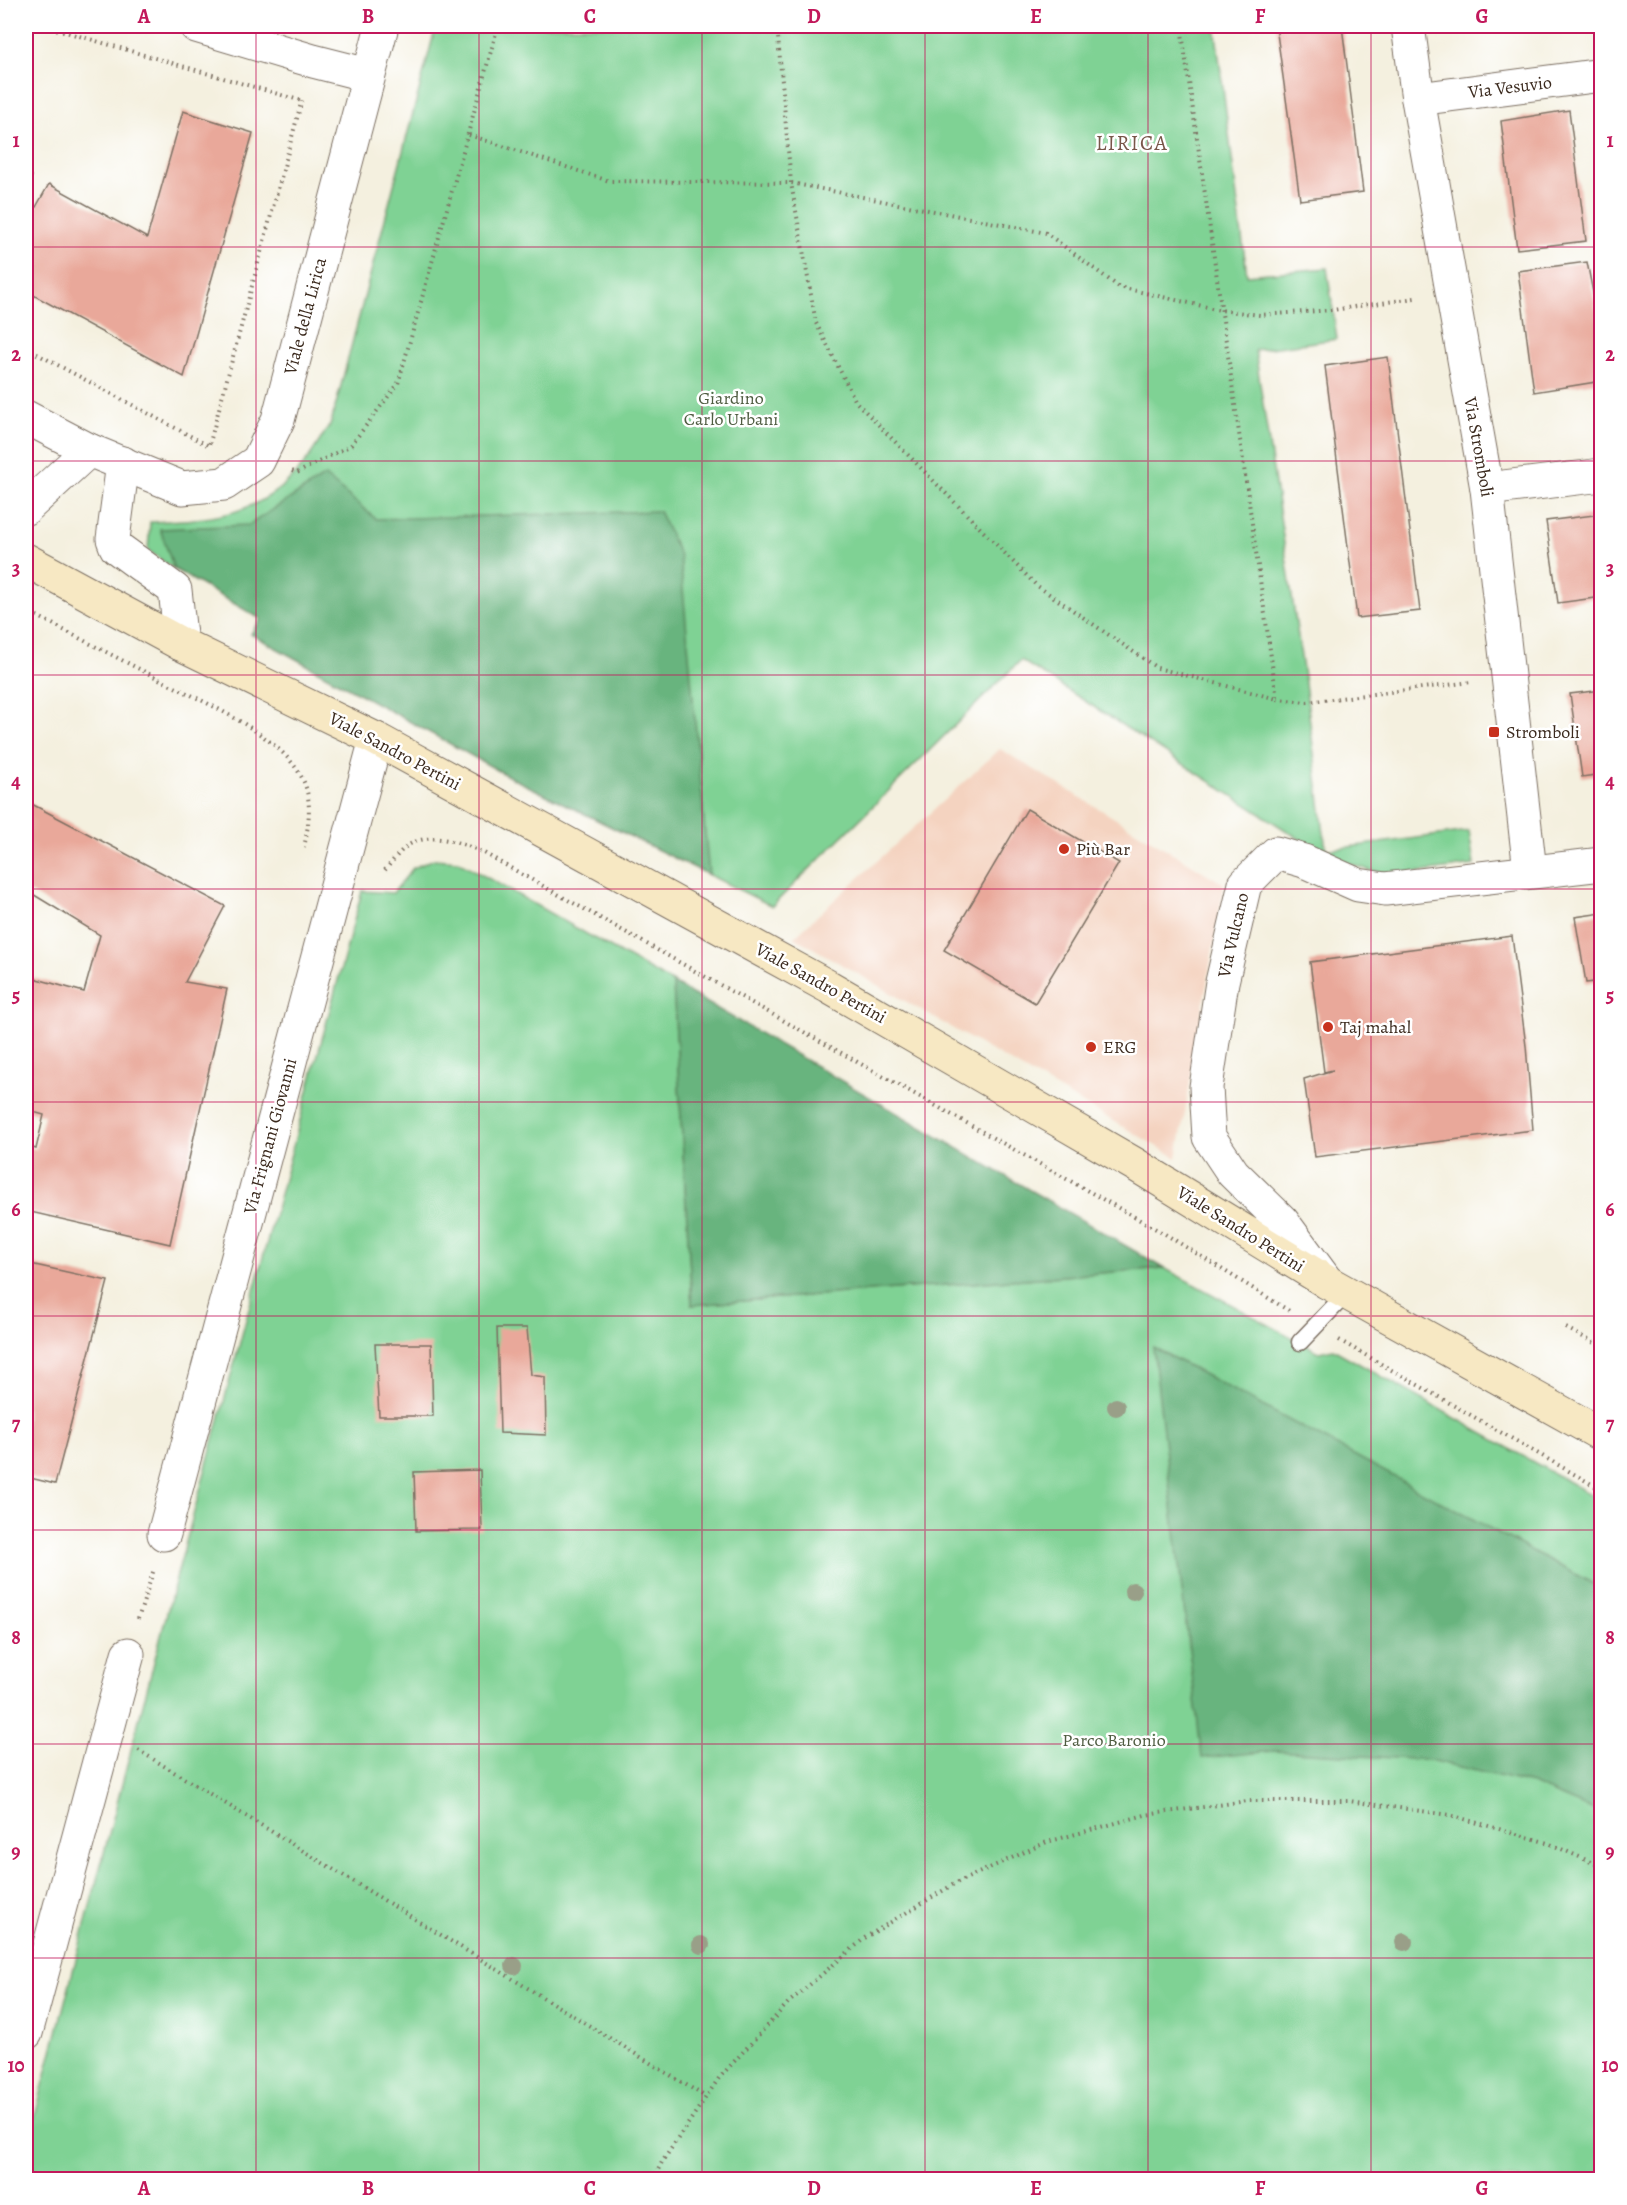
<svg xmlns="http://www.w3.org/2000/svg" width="1627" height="2205" font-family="Alegreya,serif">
<rect width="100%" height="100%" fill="#fff"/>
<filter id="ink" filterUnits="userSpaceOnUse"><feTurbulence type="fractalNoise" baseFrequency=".0167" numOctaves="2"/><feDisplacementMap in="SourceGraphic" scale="12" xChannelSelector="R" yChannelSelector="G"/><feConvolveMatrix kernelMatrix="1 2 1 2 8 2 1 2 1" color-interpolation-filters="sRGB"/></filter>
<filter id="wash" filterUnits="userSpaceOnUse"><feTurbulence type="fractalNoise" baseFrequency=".008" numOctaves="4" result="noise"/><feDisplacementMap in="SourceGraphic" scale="24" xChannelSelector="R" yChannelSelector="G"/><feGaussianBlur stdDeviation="1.35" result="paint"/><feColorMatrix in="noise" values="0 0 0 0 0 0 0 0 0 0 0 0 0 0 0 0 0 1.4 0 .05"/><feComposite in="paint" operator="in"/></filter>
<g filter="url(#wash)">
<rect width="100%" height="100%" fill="#f4f0df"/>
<polygon fill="#f4d3c0" points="1000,749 1224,884 1177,1158 794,937"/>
<g fill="#7fd294" stroke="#5d7e59" stroke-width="1.5">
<path d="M436,26h779l32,249 80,-7 10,71 -82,11 50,333 21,167 143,-19 5,34c-26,3 -73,12 -97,7 -23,-5 -44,-15 -65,-25l-291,-187 -249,246 -260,-128 -261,-144 10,-15 -87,-50 -26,-19 2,-28c57,-3 105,-4 146,-49 14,-14 24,-34 35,-50z"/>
<polygon points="434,859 458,861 673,983 692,1305 1164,1268 1319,1352 1333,1349 1601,1500 1601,2179 26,2180 26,2150 174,1586 362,891 393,893 413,868"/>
</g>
<g fill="#67b47e" stroke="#516f4e" stroke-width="1.5">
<polygon points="325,476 376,519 659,511 680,556 709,875 512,778 251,634 261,619 174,569 160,529 249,525"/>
<polygon points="673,983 1164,1268 692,1305"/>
<polygon points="1153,1347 1601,1588 1601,1813 1532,1784 1430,1760 1274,1751 1202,1758"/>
</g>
<g id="blocks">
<g fill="#e9a89a">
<polygon points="1276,26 1342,26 1363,192 1300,200"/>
<polygon points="1569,110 1586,241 1517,249 1501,121"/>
<polygon points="183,111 253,133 184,377 26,291 26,202 36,207 49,184 147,238"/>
<polygon points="26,172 32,176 26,188"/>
<polygon points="1587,262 1602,339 1602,381 1534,392 1518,271"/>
<polygon points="1388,357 1420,611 1357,618 1325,366"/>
<polygon points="1602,514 1602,597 1558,603 1546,521"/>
<polygon points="1602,690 1602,774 1582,777 1570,694"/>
<polygon points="26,801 225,906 185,982 227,989 170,1244 26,1211 26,1146 36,1149 44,1115 26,1110 26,976 84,992 100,935 26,890"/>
<polygon points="1027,809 1119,863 1035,1003 944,950"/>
<polygon points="1602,913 1602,981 1586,983 1575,917"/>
<polygon points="1512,936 1526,1046 1533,1130 1315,1157 1304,1079 1333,1070 1324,1072 1310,962"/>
<polygon points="26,1263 108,1281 55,1484 26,1477"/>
<polygon points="497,1328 527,1328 531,1375 545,1377 546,1435 500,1433"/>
<polygon points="375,1344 431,1344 433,1416 379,1416"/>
<polygon points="480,1470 482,1530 416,1531 414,1472"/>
</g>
</g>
</g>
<g filter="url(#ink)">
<use href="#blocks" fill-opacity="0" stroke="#7c6f62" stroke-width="1.5"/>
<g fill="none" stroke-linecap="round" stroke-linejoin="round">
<g stroke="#7c6f62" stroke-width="19">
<polyline id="lane" points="1300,1342 1347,1293"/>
</g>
<g stroke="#7c6f62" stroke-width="35">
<g id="street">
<polyline points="196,26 313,61 368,75"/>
<polyline points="1408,26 1418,99 1487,489 1530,871"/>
<polyline points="1418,99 1602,75"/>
<polyline points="26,417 89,450 182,488 224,484 258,461 278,420 382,26"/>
<polyline points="123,463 113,539 116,547 175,590 181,644"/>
<polyline points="1487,489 1602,475"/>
<polyline points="26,508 89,450"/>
<polyline points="1327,1282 1282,1221 1233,1173 1209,1137 1206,1087 1222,982 1245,884 1276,853 1304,861 1358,885 1385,889 1602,864"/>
<polyline points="164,1534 376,739"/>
<polyline points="26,2033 128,1654"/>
</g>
</g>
<g stroke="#7c6f62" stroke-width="35">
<polyline id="secondary" points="26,560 181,644 376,739 829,987 1136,1165 1327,1282 1602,1435"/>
</g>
<g stroke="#7c6f62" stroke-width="4" stroke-dasharray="1.5 4.5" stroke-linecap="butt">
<polyline points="45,26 302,101"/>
<polyline points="777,26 791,183 816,323 856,402 1036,585 1157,668 1277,699 1181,26"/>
<polyline points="469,135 609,181 791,183 1046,233 1119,287 1220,310 1260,315 1333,310 1415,298"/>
<polyline points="26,348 209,446 303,96"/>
<polyline points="292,471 297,473 351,445 398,384 498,26"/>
<path d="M26,610c43,23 86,45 129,67 44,23 122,55 146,99 12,21 8,48 3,71"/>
<polyline points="1277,699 1307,702 1472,682"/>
<path d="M385,870c7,-8 14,-18 22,-24 23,-16 55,-3 77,7l681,381 126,78"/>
<polyline points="1566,1328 1602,1347"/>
<polyline points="1339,1340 1602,1490"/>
<polyline points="138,1619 154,1569"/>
<polyline points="138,1750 706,2097"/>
<polyline points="653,2180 662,2162 719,2078 788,2003 866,1937 954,1884 1047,1842 1145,1815 1247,1801 1349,1801 1450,1815 1548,1843 1602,1867"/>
</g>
<use href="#lane" stroke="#fff" stroke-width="16"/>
<use href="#street" stroke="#fff" stroke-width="33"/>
<use href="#secondary" stroke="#f7e8c3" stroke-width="33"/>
</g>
<g fill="#999f88">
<circle cx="1116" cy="1407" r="9"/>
<circle cx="1133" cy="1591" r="9"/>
<circle cx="1404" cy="1942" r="9"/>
<circle cx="701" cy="1945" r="9"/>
<circle cx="514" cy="1966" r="9"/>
</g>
</g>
<path fill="none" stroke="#c2185b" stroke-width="1.5" stroke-opacity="0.55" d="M256,26v2154M479,26v2154M702,26v2154M925,26v2154M1148,26v2154M1371,26v2154M26,247h1576M26,461h1576M26,675h1576M26,889h1576M26,1102h1576M26,1316h1576M26,1530h1576M26,1744h1576M26,1958h1576"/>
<g fill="#c8321e" stroke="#fff" stroke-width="2">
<rect x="1488" y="726" width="12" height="12" rx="3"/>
<circle cx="1064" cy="849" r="6"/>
<circle cx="1328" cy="1027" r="6"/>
<circle cx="1091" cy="1047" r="6"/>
</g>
<g text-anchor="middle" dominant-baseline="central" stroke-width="5" stroke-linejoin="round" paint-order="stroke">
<g font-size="18" fill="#3b2a1e" stroke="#fff">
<text transform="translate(1510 87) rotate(-7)">Via Vesuvio</text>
<text transform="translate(305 316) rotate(-75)">Viale della Lirica</text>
<text transform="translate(1479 447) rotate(80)">Via Stromboli</text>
<text transform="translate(395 751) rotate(28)">Viale Sandro Pertini</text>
<text transform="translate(1233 935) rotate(-77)">Via Vulcano</text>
<text transform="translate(821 983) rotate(29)">Viale Sandro Pertini</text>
<text transform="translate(270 1136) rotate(-75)">Via Frignani Giovanni</text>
<text transform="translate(1241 1229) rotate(32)">Viale Sandro Pertini</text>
</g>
<g font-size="18" fill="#4f5c41" stroke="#fff">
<text x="731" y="398">Giardino<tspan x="731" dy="21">Carlo Urbani</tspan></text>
<text x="1114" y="1740">Parco Baronio</text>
</g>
<g font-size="18" fill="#3b2a1e" stroke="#fff" text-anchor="start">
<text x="1506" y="732">Stromboli</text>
<text x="1076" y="849">Più Bar</text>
<text x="1340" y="1027">Taj mahal</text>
<text x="1103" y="1047">ERG</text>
</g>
<g font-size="21" letter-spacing="1.5" fill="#785649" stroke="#fff">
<text x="1132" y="143">LIRICA</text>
</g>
</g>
<rect width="1627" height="2205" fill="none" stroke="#fff" stroke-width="66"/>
<rect x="33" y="33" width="1561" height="2139" fill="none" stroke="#c2185b" stroke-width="2"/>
<g font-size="20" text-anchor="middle" font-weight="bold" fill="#c2185b">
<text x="144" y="23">A</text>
<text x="368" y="23">B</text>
<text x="590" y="23">C</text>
<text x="814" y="23">D</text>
<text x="1036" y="23">E</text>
<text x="1260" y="23">F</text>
<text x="1482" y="23">G</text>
<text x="16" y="147">1</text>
<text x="1610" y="147">1</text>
<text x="16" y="361">2</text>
<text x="1610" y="361">2</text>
<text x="16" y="575">3</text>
<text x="1610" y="575">3</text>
<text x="16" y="788">4</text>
<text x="1610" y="788">4</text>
<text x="16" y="1002">5</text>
<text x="1610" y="1002">5</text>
<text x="16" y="1216">6</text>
<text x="1610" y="1216">6</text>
<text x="16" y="1430">7</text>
<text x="1610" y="1430">7</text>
<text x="16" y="1644">8</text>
<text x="1610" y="1644">8</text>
<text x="16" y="1858">9</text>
<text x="1610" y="1858">9</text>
<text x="16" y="2072">10</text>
<text x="1610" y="2072">10</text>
<text x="144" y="2195">A</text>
<text x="368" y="2195">B</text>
<text x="590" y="2195">C</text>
<text x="814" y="2195">D</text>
<text x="1036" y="2195">E</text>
<text x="1260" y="2195">F</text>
<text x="1482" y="2195">G</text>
</g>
</svg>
